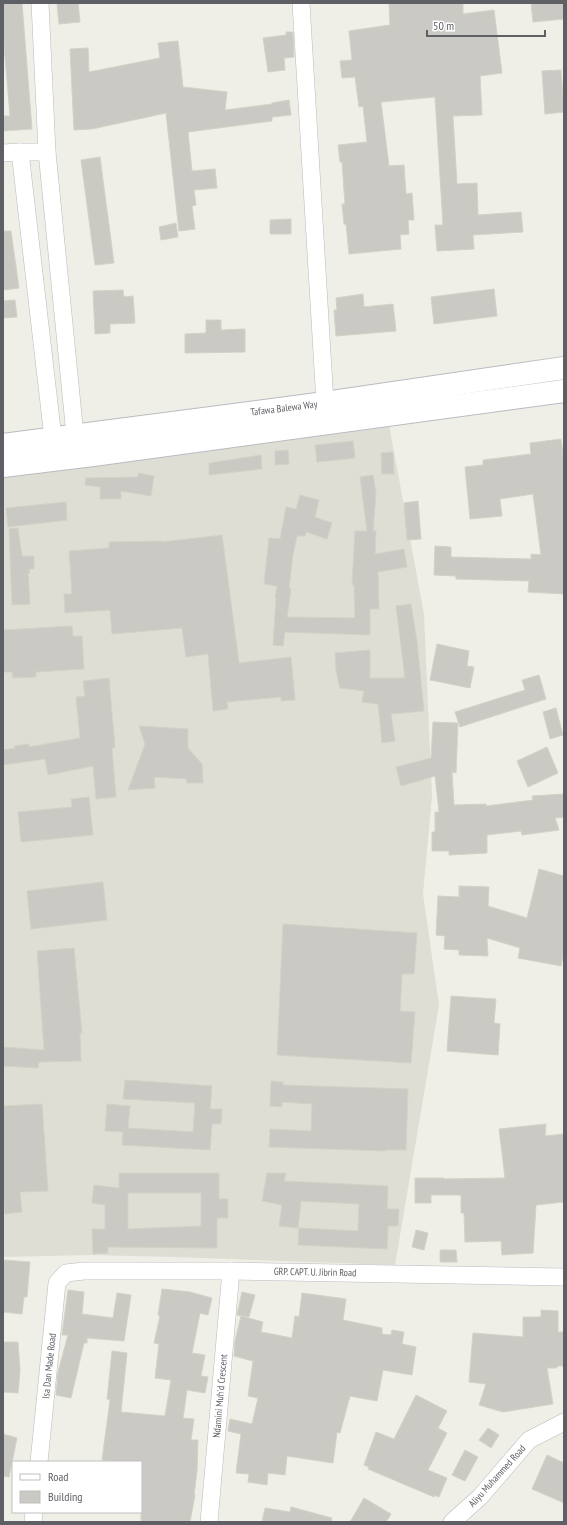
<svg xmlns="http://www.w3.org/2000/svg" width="567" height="1525" font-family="'PT Sans Narrow',sans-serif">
<rect width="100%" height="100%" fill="#efefe7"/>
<polygon fill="#dfded5" points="389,425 424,614 432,796 423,894 439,1005 395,1265 174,1257 91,1255 3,1257 3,475"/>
<g fill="#cbc9c4" stroke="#d3d2c5" fill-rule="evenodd">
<polygon points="3,3 22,3 32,129 3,131 3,116 10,116 3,34"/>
<polygon points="57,3 78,3 80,22 59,24"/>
<polygon points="389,3 463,3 463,14 494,10 502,73 480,76 482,115 453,116 457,184 477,183 478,215 521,212 523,232 473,235 474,249 437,251 435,225 443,225 435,97 381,102 389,166 404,165 406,194 412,193 414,220 408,220 409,234 400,235 401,249 349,254 346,224 344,224 342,204 345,204 342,162 340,162 338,145 367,142 363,106 359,107 355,77 342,78 340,61 352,60 349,31 390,25"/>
<polygon points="531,3 564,3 564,19 533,22"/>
<polygon points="286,32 293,32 294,57 284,58 285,70 268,72 263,38 286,35"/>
<polygon points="178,41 183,87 227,92 225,110 272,104 272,103 289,100 291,115 272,117 272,121 188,132 192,171 215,169 217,188 194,190 196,205 192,206 195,229 179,231 166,113 92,129 74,130 70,49 88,48 89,72 160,58 158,43"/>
<polygon points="561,70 564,112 545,114 542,71"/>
<polygon points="100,157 114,263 95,265 81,160"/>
<polygon points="291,219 291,234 270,234 270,220"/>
<polygon points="176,223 178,237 161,240 159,227"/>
<polygon points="3,231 11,231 19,288 4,290 3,280"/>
<polygon points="494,289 497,316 434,324 431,297"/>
<polygon points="123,290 124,297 133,296 135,323 110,324 110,333 95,334 93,291"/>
<polygon points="363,294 364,307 393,304 396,331 336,336 334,310 337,310 336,298"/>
<polygon points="15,300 17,317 3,318 3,301"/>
<polygon points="206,320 221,320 221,330 245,329 245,352 185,353 185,334 206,333"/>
<polygon points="561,439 564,461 564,594 528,592 529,581 456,579 456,576 434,575 435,546 451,547 451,557 531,559 531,554 541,555 533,494 500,499 502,516 470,519 465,467 483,465 483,460 531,454 530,443"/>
<polygon points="353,441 355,458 317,462 315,445"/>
<polygon points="288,450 289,464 275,465 275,451"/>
<polygon points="393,452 394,474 382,474 381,453"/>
<polygon points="261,455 262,469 209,475 209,463"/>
<polygon points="138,473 154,476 151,496 121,491 121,499 100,499 100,487 85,485 86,478 138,477"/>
<polygon points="373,475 376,493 373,531 376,531 375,554 404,549 407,567 378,572 379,609 370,609 370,635 285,632 283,646 273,645 276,598 275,597 277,586 264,584 269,538 280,539 286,507 296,509 300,495 319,500 315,517 332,523 327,539 306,532 305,536 297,536 293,554 289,588 291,589 287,617 355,618 354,585 352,585 355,531 367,531 360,477"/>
<polygon points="418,501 421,539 407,540 404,503"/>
<polygon points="66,502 67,520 8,527 6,508"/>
<polygon points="18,528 22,556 34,556 34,569 29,569 30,573 28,573 30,604 12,605 9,529"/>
<polygon points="222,535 239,663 291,657 295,700 281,701 281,697 227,702 228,709 213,711 208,654 186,657 182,628 112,634 110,610 65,613 64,594 72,594 69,551 109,548 109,542 162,541 162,542"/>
<polygon points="411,604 417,641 424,711 391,714 395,741 382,743 378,704 362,702 364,691 340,688 336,670 335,653 370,650 370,678 405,678 396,606"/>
<polygon points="72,626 73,636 82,636 84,669 36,672 36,677 13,678 12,672 3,672 3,630"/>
<polygon points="437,644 469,651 467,666 474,667 470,688 430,680"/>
<polygon points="539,675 546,699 460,727 455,712 525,690 522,680"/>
<polygon points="109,678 115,748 112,748 116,797 96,799 93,766 48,775 45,759 3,765 3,750 15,748 14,746 29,744 29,747 80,738 76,697 85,696 83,681"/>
<polygon points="556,708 563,735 550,739 543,712"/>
<polygon points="433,722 458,723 456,773 452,772 454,805 486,804 486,806 533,800 532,796 564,794 564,817 555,818 559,830 522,835 521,831 487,835 487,853 449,855 449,851 432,851 432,832 435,832 435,812 439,812 435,776 401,786 396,767 431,758"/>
<polygon points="139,726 188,729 188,748 202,764 203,783 186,783 187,779 154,777 155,788 128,790 145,744"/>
<polygon points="547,747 558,773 528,787 517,761"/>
<polygon points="89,797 93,835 21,842 18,812 72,807 71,799"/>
<polygon points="539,869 564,876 564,951 561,966 518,958 520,948 487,938 488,956 459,955 459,950 444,949 445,936 436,935 438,896 459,897 459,886 489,887 488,906 527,918"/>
<polygon points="103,882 107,920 31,929 27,891"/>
<polygon points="283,924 417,933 414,974 402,974 400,1011 415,1012 411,1063 277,1055"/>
<polygon points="74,948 82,1033 80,1033 81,1061 39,1062 38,1068 3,1066 3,1047 44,1050 37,951"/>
<polygon points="451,996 496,999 494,1023 500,1024 498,1055 447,1051"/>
<polygon points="125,1080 212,1086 210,1109 222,1109 221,1124 212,1124 210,1150 122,1145 123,1132 105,1131 107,1104 130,1106 128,1128 193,1132 195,1103 123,1099"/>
<polygon points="271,1081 283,1082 283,1085 408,1089 406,1150 385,1150 385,1151 269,1147 270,1129 311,1131 312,1104 282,1102 282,1107 270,1106"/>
<polygon points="42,1104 48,1191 20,1192 22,1212 5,1214 3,1197 3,1106"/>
<polygon points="546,1124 545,1136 564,1134 564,1202 536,1205 533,1253 502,1255 501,1241 465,1242 464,1213 461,1213 461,1195 431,1195 431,1203 415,1203 415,1178 444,1178 444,1179 505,1178 499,1129"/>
<path d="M119,1173h100v26h9v19h-11v30l-109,-1v6l-15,1 -1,-25h13v-24l-13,-2 2,-18 25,3zM128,1193h73v33l-73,3z"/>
<polygon points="267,1173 286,1173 284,1181 388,1186 387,1209 399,1209 398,1226 388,1226 387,1249 298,1245 299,1228 358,1231 359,1204 301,1201 298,1228 279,1226 282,1205 262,1201"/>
<polygon points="416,1230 428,1233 424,1250 412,1247"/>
<polygon points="440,1250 456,1250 457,1262 440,1262"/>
<polygon points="3,1260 30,1262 27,1297 24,1297 22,1314 3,1312"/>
<polygon points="162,1289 190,1292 212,1298 208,1315 200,1313 192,1353 205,1355 201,1376 208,1377 205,1393 187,1390 183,1418 194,1419 191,1440 198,1440 197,1471 194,1495 195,1495 190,1522 141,1522 141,1462 117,1462 102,1460 110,1400 107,1399 112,1351 127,1353 121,1412 165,1416 171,1380 155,1378 159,1344 154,1343 160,1316 158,1315"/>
<polygon points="68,1290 84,1292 82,1314 113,1318 117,1293 131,1295 124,1341 87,1338 87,1343 84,1343 71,1398 56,1395 58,1372 68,1335 62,1335"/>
<polygon points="242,1292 255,1295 249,1317 237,1315"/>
<polygon points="302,1293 346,1299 343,1320 382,1328 382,1334 391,1335 392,1330 404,1332 402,1344 416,1347 412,1375 383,1370 377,1401 350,1396 340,1433 337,1432 333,1463 287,1456 285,1475 268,1473 267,1485 248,1482 249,1474 236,1473 241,1434 228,1431 230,1419 252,1424 258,1398 248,1396 253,1361 234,1356 235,1341 241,1316 263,1322 261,1332 292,1338 295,1316 299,1317"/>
<polygon points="541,1310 558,1311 558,1332 564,1332 564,1366 557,1366 557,1368 547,1368 553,1404 503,1412 479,1405 486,1384 469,1382 473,1333 523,1337 523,1317 541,1317"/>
<polygon points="3,1342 18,1342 20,1371 18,1393 3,1392"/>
<polygon points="416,1395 447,1411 438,1428 447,1433 428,1470 447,1478 439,1497 434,1495 434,1497 368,1469 369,1467 364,1465 376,1432 394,1439"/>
<polygon points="488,1428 499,1435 491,1448 479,1440"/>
<polygon points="3,1434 17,1438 9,1477 3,1476"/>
<polygon points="465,1450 478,1457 465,1481 452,1475"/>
<polygon points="547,1455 564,1463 564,1503 532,1489"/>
<polygon points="364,1498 391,1514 386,1522 350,1522"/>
<polygon points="291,1507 332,1518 331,1522 262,1522 265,1508 290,1512"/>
</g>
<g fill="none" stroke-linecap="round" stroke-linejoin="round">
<g stroke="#b9babf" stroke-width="18">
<g id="street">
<polyline points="40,3 47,152 75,435"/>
<polyline points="301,3 325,403"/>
<polyline points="20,152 53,438"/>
<polyline points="3,153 20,152 47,152"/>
<polyline points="39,1462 57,1283 66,1273 84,1271 231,1271 564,1277"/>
<polyline points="33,1522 34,1512"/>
<polyline points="209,1522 231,1271"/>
<polyline points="452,1522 480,1497 529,1440 564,1422"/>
</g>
</g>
<g stroke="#babbc1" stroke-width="24">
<g id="secondary">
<polyline points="3,445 325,403 564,368"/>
<polyline points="3,466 93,455 564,391"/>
</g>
</g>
<use href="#street" stroke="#fff" stroke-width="17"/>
<use href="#secondary" stroke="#fff" stroke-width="22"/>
</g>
<g text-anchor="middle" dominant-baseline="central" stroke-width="4" stroke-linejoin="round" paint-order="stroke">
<g font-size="10" fill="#5e6066" stroke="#fff">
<text transform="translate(284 408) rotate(-7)">Tafawa Balewa Way</text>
<text transform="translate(315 1272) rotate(1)">GRP. CAPT. U. Jibrin Road</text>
<text transform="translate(49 1366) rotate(-84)">Isa Dan Made Road</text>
<text transform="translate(220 1396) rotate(-85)">Ndamini Muh'd Crescent</text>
<text transform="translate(497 1476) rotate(-48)">Aliyu Muhammed Road</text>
</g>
</g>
<rect width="567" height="1525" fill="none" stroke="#5e6066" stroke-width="8"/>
<rect x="12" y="1461" width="130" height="52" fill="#ffffff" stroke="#bfbfc2"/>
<rect x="20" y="1474" width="20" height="6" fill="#ffffff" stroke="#bfbfc2"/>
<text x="48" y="1481" font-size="12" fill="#5e6066">Road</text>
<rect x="20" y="1491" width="20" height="12" fill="#cbc9c4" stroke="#bfbfc2"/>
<text x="48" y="1501" font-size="12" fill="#5e6066">Building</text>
<path d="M427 30v6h118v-6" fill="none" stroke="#5e6066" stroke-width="2"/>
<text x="433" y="30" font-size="12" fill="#5e6066" stroke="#ffffff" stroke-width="3" paint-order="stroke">50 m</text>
</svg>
